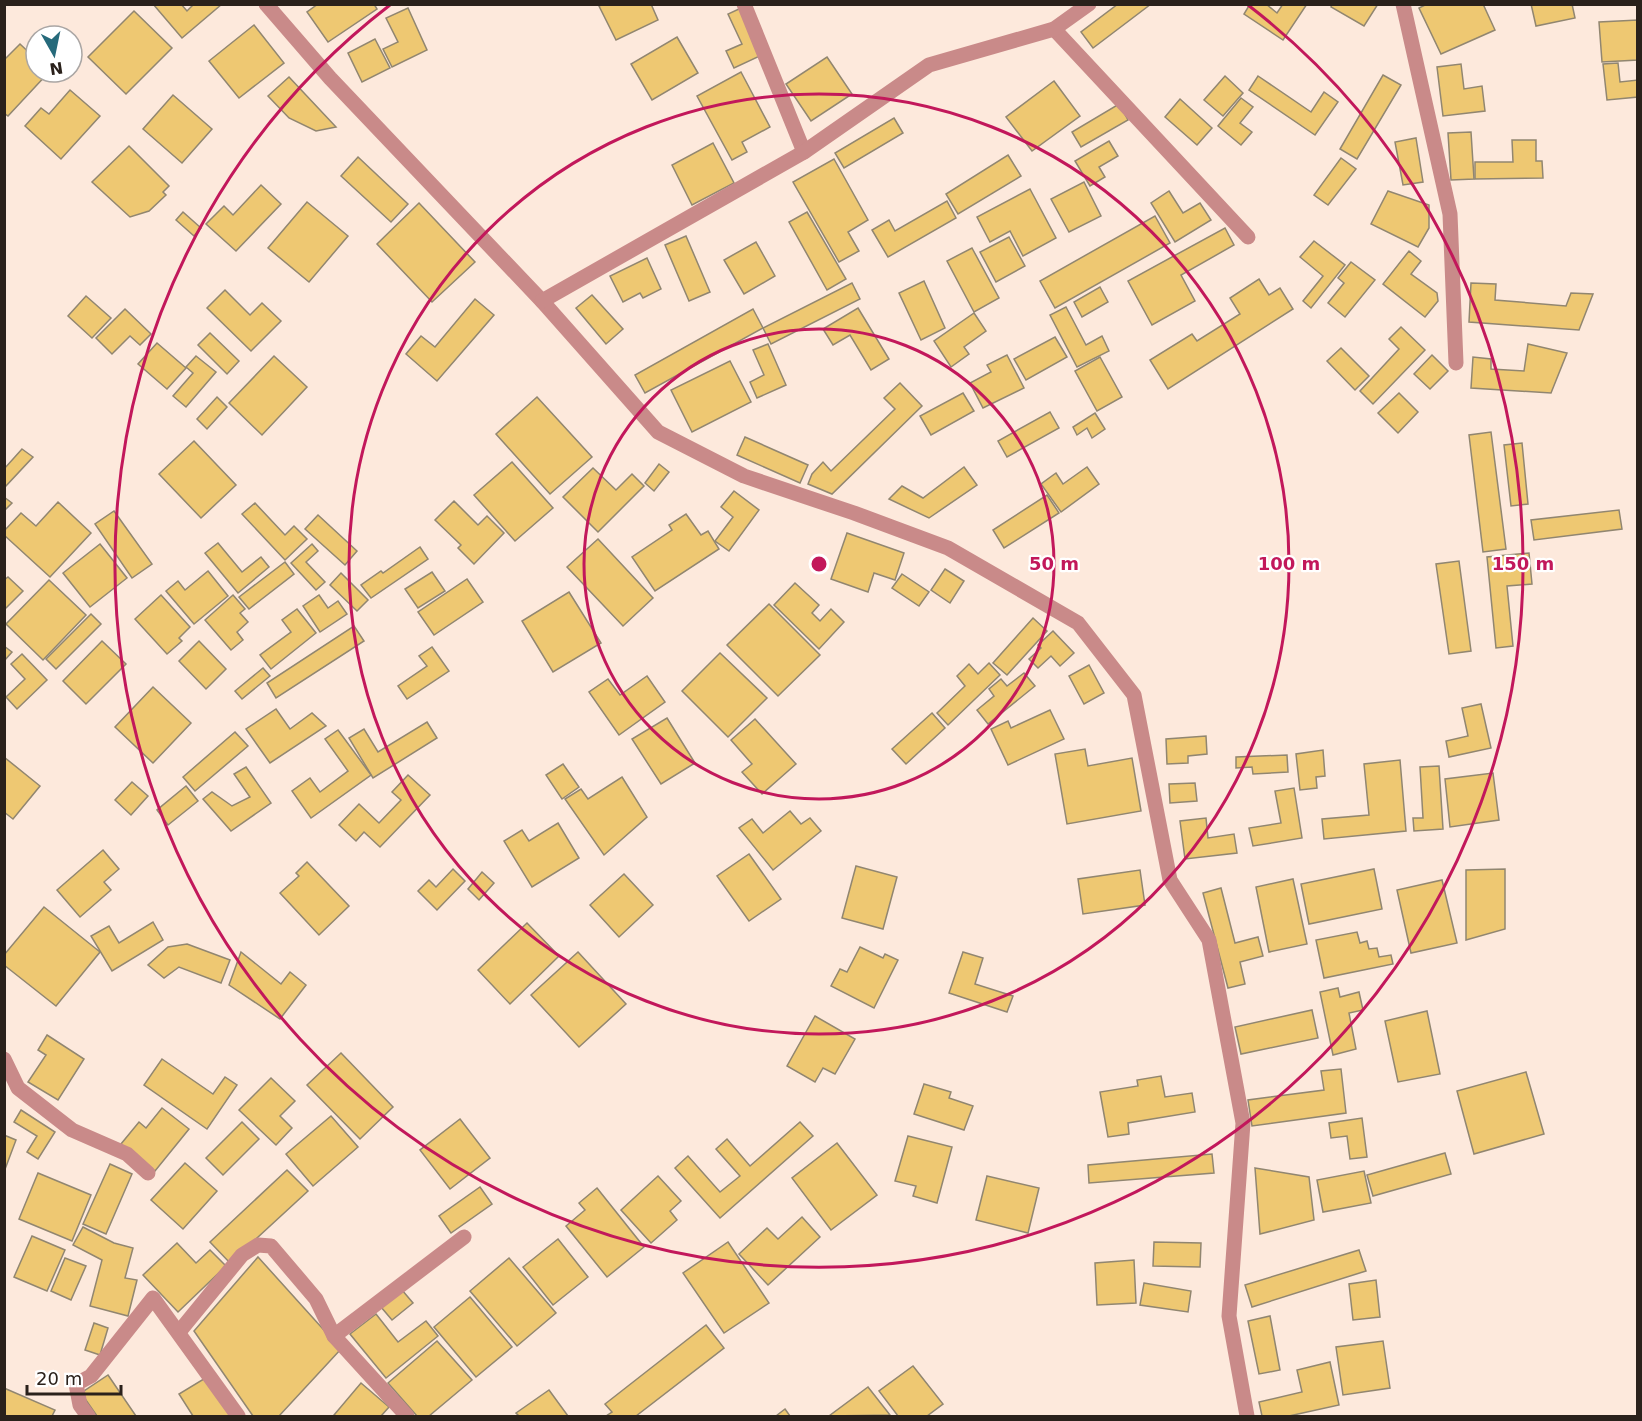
<svg xmlns="http://www.w3.org/2000/svg" width="1642" height="1421" font-family="'DejaVu Sans',sans-serif">
<rect width="100%" height="100%" fill="#fde9dc"/>
<g fill="#eec872" stroke="#918670" stroke-width="1.5">
<polygon points="153,4 181,4 187,11 194,4 222,4 182,38"/>
<polygon points="318,4 374,4 377,9 328,42 307,12"/>
<polygon points="603,4 651,4 658,20 616,40 599,6"/>
<polygon points="1118,4 1151,4 1093,48 1081,32"/>
<polygon points="1250,4 1266,4 1277,13 1283,4 1307,4 1283,40 1244,14"/>
<polygon points="1332,4 1378,4 1364,26 1331,7"/>
<polygon points="1427,4 1483,4 1495,30 1441,54 1419,8"/>
<polygon points="1531,4 1572,4 1575,18 1536,26"/>
<polygon points="408,8 427,50 392,67 383,49 398,42 386,18"/>
<polygon points="741,8 762,55 734,68 726,51 742,44 728,14"/>
<polygon points="134,11 172,48 126,94 88,57"/>
<polygon points="1638,20 1638,60 1602,62 1599,22"/>
<polygon points="254,25 284,63 239,98 209,61"/>
<polygon points="677,37 698,73 652,100 631,64"/>
<polygon points="375,39 390,68 362,82 348,53"/>
<polygon points="20,44 36,59 36,72 49,72 8,116 4,113 4,60"/>
<polygon points="827,57 852,94 811,121 786,84"/>
<polygon points="1618,63 1620,82 1638,80 1638,97 1607,100 1603,64"/>
<polygon points="1461,64 1464,89 1482,86 1485,111 1443,116 1437,67"/>
<polygon points="741,72 770,127 742,142 747,152 732,160 697,96"/>
<polygon points="1383,75 1401,85 1357,159 1340,149"/>
<polygon points="1225,76 1243,93 1223,116 1204,100"/>
<polygon points="1258,76 1311,112 1324,92 1338,102 1315,135 1249,90"/>
<polygon points="289,77 336,127 316,131 289,118 268,96"/>
<polygon points="1054,81 1080,116 1032,151 1006,117"/>
<polygon points="70,90 100,116 61,159 25,126 41,108 49,114"/>
<polygon points="173,95 212,129 182,163 143,129"/>
<polygon points="1241,98 1253,107 1240,123 1252,132 1241,145 1218,126"/>
<polygon points="1180,99 1212,128 1197,145 1165,117"/>
<polygon points="1119,104 1128,120 1081,147 1072,132"/>
<polygon points="894,118 903,133 844,168 835,153"/>
<polygon points="1471,132 1474,179 1451,180 1448,133"/>
<polygon points="1416,138 1423,182 1403,185 1395,142"/>
<polygon points="1512,140 1536,140 1536,161 1542,161 1543,178 1475,179 1475,162 1513,162"/>
<polygon points="1109,141 1118,156 1099,167 1105,177 1090,186 1075,161"/>
<polygon points="713,143 734,183 692,205 672,165"/>
<polygon points="129,146 169,186 163,192 166,195 149,211 130,217 92,182"/>
<polygon points="1008,155 1021,176 958,214 946,194"/>
<polygon points="358,157 408,204 391,222 341,176"/>
<polygon points="1341,158 1356,169 1328,205 1314,195"/>
<polygon points="834,159 868,220 848,232 859,251 839,262 793,182"/>
<polygon points="1084,182 1101,216 1069,232 1051,199"/>
<polygon points="261,185 281,204 236,251 206,224 224,206 233,215"/>
<polygon points="1030,189 1056,238 1023,256 1010,231 990,242 977,217"/>
<polygon points="1169,191 1183,213 1200,203 1211,220 1175,242 1151,203"/>
<polygon points="1388,191 1429,205 1429,228 1418,247 1371,224"/>
<polygon points="947,201 956,218 888,257 872,230 889,220 895,231"/>
<polygon points="307,202 348,236 309,282 268,248"/>
<polygon points="419,203 475,262 432,302 377,244"/>
<polygon points="183,212 201,228 194,236 176,220"/>
<polygon points="807,212 846,279 827,290 789,222"/>
<polygon points="1155,216 1170,243 1055,308 1040,281"/>
<polygon points="1225,228 1234,245 1181,275 1195,301 1152,325 1128,281"/>
<polygon points="686,236 710,292 689,301 665,245"/>
<polygon points="1009,237 1025,266 996,282 980,252"/>
<polygon points="1314,241 1345,265 1311,308 1303,301 1323,276 1300,257"/>
<polygon points="756,242 775,276 744,294 724,260"/>
<polygon points="972,248 999,298 974,312 947,261"/>
<polygon points="1409,251 1421,261 1411,274 1437,293 1438,301 1425,317 1383,284"/>
<polygon points="647,258 661,289 643,298 640,293 623,302 610,276"/>
<polygon points="1351,262 1375,280 1345,317 1328,303 1344,283 1338,278"/>
<polygon points="1259,279 1269,295 1280,288 1293,309 1168,389 1150,360 1192,334 1197,341 1240,314 1230,298"/>
<polygon points="924,281 945,328 921,340 899,293"/>
<polygon points="852,283 860,299 771,344 763,328"/>
<polygon points="1471,283 1496,284 1495,300 1566,306 1571,293 1593,294 1579,330 1469,322"/>
<polygon points="1100,287 1108,302 1082,317 1074,302"/>
<polygon points="225,290 250,315 262,303 281,321 251,351 207,308"/>
<polygon points="592,295 623,329 606,344 576,308"/>
<polygon points="86,296 111,318 92,338 68,316"/>
<polygon points="475,299 494,315 437,381 406,354 421,336 435,347"/>
<polygon points="1066,307 1086,345 1102,336 1109,351 1077,367 1050,315"/>
<polygon points="858,308 889,359 871,370 850,335 833,345 823,329"/>
<polygon points="125,309 151,334 140,345 130,336 112,354 96,338"/>
<polygon points="753,309 763,328 645,393 635,375"/>
<polygon points="974,313 986,331 964,347 969,354 951,367 934,341"/>
<polygon points="1401,327 1425,350 1373,404 1360,391 1399,349 1389,339"/>
<polygon points="210,333 239,361 227,374 198,345"/>
<polygon points="1055,337 1067,357 1026,380 1014,359"/>
<polygon points="157,343 186,368 167,389 138,364"/>
<polygon points="768,344 786,385 757,398 750,382 764,375 753,350"/>
<polygon points="1528,344 1567,353 1551,393 1471,388 1473,357 1491,359 1491,369 1524,371"/>
<polygon points="1341,348 1369,376 1355,390 1327,361"/>
<polygon points="1007,355 1024,388 983,408 970,383 991,372 987,365"/>
<polygon points="1432,355 1448,371 1430,389 1414,374"/>
<polygon points="196,356 216,372 186,407 173,396 193,373 186,367"/>
<polygon points="274,356 307,387 262,435 229,403"/>
<polygon points="1100,357 1122,397 1097,411 1075,371"/>
<polygon points="730,361 751,402 692,432 671,390"/>
<polygon points="900,383 922,406 832,494 808,484 812,474 823,462 831,471 895,409 884,398"/>
<polygon points="963,393 974,411 931,435 920,416"/>
<polygon points="1399,393 1418,412 1398,433 1378,413"/>
<polygon points="217,397 227,407 207,429 197,419"/>
<polygon points="537,397 592,457 550,494 496,434"/>
<polygon points="1050,412 1059,428 1007,457 998,441"/>
<polygon points="1095,413 1105,429 1092,438 1087,428 1077,435 1073,427"/>
<polygon points="1491,432 1506,549 1483,552 1469,435"/>
<polygon points="745,437 808,465 800,483 737,455"/>
<polygon points="194,441 236,485 201,518 159,474"/>
<polygon points="1522,443 1528,504 1511,506 1504,445"/>
<polygon points="22,449 33,457 4,488 4,469"/>
<polygon points="512,462 553,508 515,541 474,495"/>
<polygon points="659,464 669,472 654,491 645,483"/>
<polygon points="964,467 977,485 929,518 889,499 902,486 923,498"/>
<polygon points="1087,467 1099,484 1061,512 1041,484 1056,473 1063,484"/>
<polygon points="593,468 616,490 632,474 644,486 598,532 563,497"/>
<polygon points="734,491 759,510 729,551 715,541 733,517 721,507"/>
<polygon points="1047,495 1059,513 1004,548 993,530"/>
<polygon points="4,497 12,503 4,511"/>
<polygon points="454,501 478,525 487,516 504,533 474,564 458,548 461,545 435,520"/>
<polygon points="58,502 91,533 50,577 4,535 4,531 21,513 36,526"/>
<polygon points="255,503 285,535 294,526 307,539 285,560 242,514"/>
<polygon points="1619,510 1622,529 1534,540 1531,520"/>
<polygon points="114,511 152,564 132,578 95,524"/>
<polygon points="686,514 701,535 708,531 719,549 655,591 632,557 672,530 669,525"/>
<polygon points="318,515 357,551 345,565 305,529"/>
<polygon points="847,533 904,553 895,580 874,573 868,592 831,579"/>
<polygon points="598,539 653,598 623,626 567,567"/>
<polygon points="218,543 242,572 261,557 269,567 238,593 205,553"/>
<polygon points="100,544 127,578 90,607 63,573"/>
<polygon points="312,544 318,551 306,562 325,582 316,590 291,563"/>
<polygon points="420,547 428,559 371,598 361,585 381,571 383,573"/>
<polygon points="1529,553 1532,584 1507,586 1513,646 1496,648 1487,557"/>
<polygon points="1459,561 1471,651 1449,654 1436,564"/>
<polygon points="285,562 294,574 249,609 239,597"/>
<polygon points="945,569 964,581 950,603 931,590"/>
<polygon points="208,571 228,596 194,624 166,591 178,581 185,590"/>
<polygon points="432,572 445,591 418,608 405,589"/>
<polygon points="341,573 368,600 357,611 330,585"/>
<polygon points="902,574 929,592 919,606 892,588"/>
<polygon points="8,577 23,591 4,610 4,580"/>
<polygon points="467,579 483,602 434,635 418,612"/>
<polygon points="49,580 86,615 43,660 6,624"/>
<polygon points="795,583 819,605 812,613 820,621 831,609 844,622 819,649 774,605"/>
<polygon points="569,592 601,643 553,672 522,621"/>
<polygon points="161,595 190,627 179,638 182,641 167,654 135,619"/>
<polygon points="233,595 245,609 240,613 248,622 237,632 243,640 231,650 205,620"/>
<polygon points="319,595 328,608 338,601 347,614 320,632 303,606"/>
<polygon points="769,604 820,655 778,696 727,645"/>
<polygon points="297,609 316,633 271,669 260,655 291,632 282,620"/>
<polygon points="91,614 101,624 56,669 46,659"/>
<polygon points="1033,618 1047,631 1007,675 993,663"/>
<polygon points="354,626 364,641 276,698 267,683"/>
<polygon points="1053,631 1074,653 1060,666 1051,656 1038,668 1029,659 1041,648 1038,645"/>
<polygon points="102,641 126,664 86,704 63,681"/>
<polygon points="199,641 226,669 206,689 179,661"/>
<polygon points="4,646 12,652 4,661"/>
<polygon points="432,647 449,671 407,699 398,686 427,666 419,656"/>
<polygon points="720,653 767,698 728,737 682,691"/>
<polygon points="22,654 47,680 17,709 6,697 25,679 11,664"/>
<polygon points="989,663 1000,675 948,725 937,713 965,686 957,676 969,664 978,674"/>
<polygon points="1089,665 1104,693 1084,704 1069,676"/>
<polygon points="263,668 270,676 242,699 235,691"/>
<polygon points="1024,673 1035,686 988,724 977,710 994,696 989,689 1001,679 1007,686"/>
<polygon points="647,676 665,702 619,735 589,692 608,679 620,695"/>
<polygon points="153,687 191,723 153,763 115,727"/>
<polygon points="1481,704 1491,748 1449,757 1446,741 1468,736 1462,708"/>
<polygon points="276,709 290,729 312,713 326,726 270,763 246,729"/>
<polygon points="1050,710 1064,739 1008,765 991,729 1008,721 1011,728"/>
<polygon points="932,713 945,728 906,764 892,749"/>
<polygon points="667,718 695,763 661,784 632,739"/>
<polygon points="755,719 796,764 762,794 742,772 752,764 731,740"/>
<polygon points="427,722 437,738 373,778 349,738 364,729 378,752"/>
<polygon points="338,730 371,775 311,818 292,791 310,778 320,792 348,771 325,739"/>
<polygon points="235,732 248,746 195,791 183,777"/>
<polygon points="1206,736 1207,754 1188,756 1188,763 1167,764 1166,739"/>
<polygon points="1085,749 1088,766 1132,758 1141,811 1067,824 1055,754"/>
<polygon points="1323,750 1325,776 1316,777 1317,788 1300,790 1296,754"/>
<polygon points="1287,755 1288,772 1253,774 1252,767 1236,768 1236,757"/>
<polygon points="4,757 40,786 13,819 4,812"/>
<polygon points="1400,760 1406,831 1324,839 1322,819 1369,815 1364,764"/>
<polygon points="563,764 579,787 562,799 546,775"/>
<polygon points="1439,766 1443,829 1414,831 1413,818 1423,818 1420,767"/>
<polygon points="246,767 271,803 231,831 203,799 212,792 232,806 250,797 234,774"/>
<polygon points="1493,773 1499,820 1450,827 1445,779"/>
<polygon points="408,775 430,795 380,847 364,832 356,841 339,825 359,804 379,823 401,800 392,792"/>
<polygon points="622,777 647,817 604,855 565,799 581,789 588,799"/>
<polygon points="132,782 148,796 131,815 115,800"/>
<polygon points="1195,783 1197,801 1170,803 1169,784"/>
<polygon points="186,786 198,801 168,825 157,810"/>
<polygon points="1294,788 1302,838 1253,846 1249,828 1281,823 1275,791"/>
<polygon points="790,811 801,824 810,818 821,831 773,870 739,828 752,819 763,833"/>
<polygon points="1206,818 1208,838 1234,834 1237,853 1185,859 1180,821"/>
<polygon points="558,823 579,858 532,887 504,841 522,830 529,841"/>
<polygon points="103,850 119,869 104,882 111,890 80,917 57,890"/>
<polygon points="749,854 781,899 749,921 717,876"/>
<polygon points="307,862 349,906 319,935 280,893 299,876 296,873"/>
<polygon points="856,866 897,877 883,929 842,918"/>
<polygon points="453,869 465,881 437,910 418,891 429,880 436,887"/>
<polygon points="1374,869 1382,909 1309,924 1301,884"/>
<polygon points="1505,869 1505,929 1466,940 1466,870"/>
<polygon points="1140,870 1145,905 1083,914 1078,879"/>
<polygon points="482,872 494,883 479,900 468,889"/>
<polygon points="624,874 653,905 619,937 590,905"/>
<polygon points="1293,879 1307,944 1269,952 1256,887"/>
<polygon points="1442,880 1457,943 1411,953 1397,890"/>
<polygon points="1221,888 1235,943 1258,937 1263,956 1240,962 1245,984 1228,988 1203,893"/>
<polygon points="44,907 100,952 56,1006 4,965 4,955"/>
<polygon points="153,922 163,940 112,971 91,936 109,926 119,943"/>
<polygon points="527,923 559,956 510,1004 478,970"/>
<polygon points="1357,932 1360,943 1367,941 1369,949 1377,948 1379,957 1391,955 1393,964 1324,978 1316,940"/>
<polygon points="187,944 230,960 221,983 179,967 164,978 148,965 168,947"/>
<polygon points="860,947 883,958 885,954 898,960 874,1008 831,986 840,969 847,972"/>
<polygon points="241,952 281,984 290,972 306,985 280,1019 229,985"/>
<polygon points="578,952 626,1004 579,1047 531,995"/>
<polygon points="963,952 983,958 975,984 1013,996 1007,1012 949,993"/>
<polygon points="1338,988 1340,997 1359,992 1363,1010 1349,1013 1356,1049 1333,1055 1320,992"/>
<polygon points="1312,1010 1318,1038 1241,1054 1235,1027"/>
<polygon points="1427,1011 1440,1074 1398,1082 1385,1021"/>
<polygon points="815,1016 855,1039 835,1074 823,1068 815,1082 787,1066"/>
<polygon points="47,1035 84,1059 58,1100 28,1082 46,1055 38,1050"/>
<polygon points="341,1053 393,1107 360,1139 307,1085"/>
<polygon points="162,1059 213,1094 225,1077 237,1085 207,1129 144,1085"/>
<polygon points="1341,1069 1346,1113 1252,1126 1248,1100 1324,1090 1321,1071"/>
<polygon points="1526,1072 1544,1134 1474,1154 1457,1091"/>
<polygon points="1161,1076 1165,1097 1192,1093 1195,1112 1128,1123 1129,1134 1108,1137 1100,1092 1138,1086 1137,1080"/>
<polygon points="271,1078 295,1101 280,1116 292,1128 276,1145 239,1110"/>
<polygon points="924,1084 951,1092 949,1098 973,1106 964,1130 914,1114"/>
<polygon points="162,1108 189,1129 155,1171 121,1144 139,1122 146,1128"/>
<polygon points="21,1110 55,1132 38,1159 27,1152 37,1136 14,1122"/>
<polygon points="331,1116 358,1147 313,1186 286,1154"/>
<polygon points="1362,1118 1367,1157 1350,1159 1347,1136 1331,1138 1329,1123"/>
<polygon points="460,1119 490,1158 450,1189 420,1150"/>
<polygon points="242,1122 259,1139 223,1175 206,1158"/>
<polygon points="800,1122 813,1136 720,1218 675,1168 688,1156 720,1192 740,1176 716,1149 727,1139 750,1166"/>
<polygon points="4,1135 16,1140 4,1172"/>
<polygon points="908,1136 952,1147 937,1203 913,1196 916,1186 895,1181"/>
<polygon points="837,1143 877,1195 831,1230 792,1178"/>
<polygon points="1445,1153 1451,1174 1373,1196 1367,1175"/>
<polygon points="1212,1154 1214,1173 1089,1183 1088,1165"/>
<polygon points="185,1163 217,1191 183,1229 151,1200"/>
<polygon points="110,1164 132,1174 106,1234 83,1224"/>
<polygon points="1255,1168 1309,1177 1314,1220 1260,1234"/>
<polygon points="287,1170 308,1191 230,1263 210,1242"/>
<polygon points="1364,1171 1371,1203 1323,1212 1317,1180"/>
<polygon points="38,1173 91,1195 72,1241 19,1219"/>
<polygon points="658,1176 681,1201 670,1211 677,1220 651,1243 621,1210"/>
<polygon points="987,1176 1039,1188 1028,1233 976,1220"/>
<polygon points="480,1187 492,1204 451,1233 439,1216"/>
<polygon points="597,1188 644,1247 607,1277 566,1226 585,1210 579,1203"/>
<polygon points="802,1217 820,1237 768,1285 739,1254 767,1228 778,1239"/>
<polygon points="83,1227 114,1243 133,1248 125,1278 137,1280 128,1316 90,1306 102,1260 73,1245"/>
<polygon points="32,1236 65,1250 47,1291 14,1277"/>
<polygon points="558,1239 588,1277 553,1305 523,1267"/>
<polygon points="728,1242 769,1303 724,1333 683,1273"/>
<polygon points="1154,1242 1201,1243 1200,1267 1153,1266"/>
<polygon points="177,1243 196,1263 210,1250 226,1266 178,1312 143,1275"/>
<polygon points="1359,1250 1366,1271 1252,1307 1245,1285"/>
<polygon points="258,1257 341,1349 279,1416 253,1416 194,1331"/>
<polygon points="65,1258 86,1266 71,1300 51,1291"/>
<polygon points="509,1258 556,1313 517,1346 470,1291"/>
<polygon points="1134,1260 1136,1303 1097,1305 1095,1263"/>
<polygon points="1376,1280 1380,1317 1353,1320 1349,1284"/>
<polygon points="1144,1283 1191,1291 1188,1312 1140,1305"/>
<polygon points="402,1290 413,1303 392,1320 381,1307"/>
<polygon points="470,1297 512,1347 476,1377 434,1327"/>
<polygon points="376,1314 398,1342 426,1321 438,1336 386,1378 350,1334"/>
<polygon points="1270,1316 1280,1370 1259,1374 1248,1321"/>
<polygon points="94,1323 108,1328 100,1355 85,1350"/>
<polygon points="706,1325 724,1348 636,1416 606,1416 612,1412 605,1404"/>
<polygon points="437,1341 472,1380 429,1416 417,1416 388,1383"/>
<polygon points="1383,1341 1390,1388 1343,1395 1336,1347"/>
<polygon points="1330,1362 1339,1405 1289,1416 1262,1416 1259,1402 1302,1392 1297,1370"/>
<polygon points="913,1366 943,1404 927,1416 898,1416 879,1391"/>
<polygon points="108,1375 136,1416 97,1416 81,1393"/>
<polygon points="207,1377 232,1416 193,1416 179,1394"/>
<polygon points="361,1383 389,1407 381,1416 336,1416 334,1415"/>
<polygon points="868,1387 890,1415 829,1416"/>
<polygon points="4,1388 55,1410 52,1416 4,1416"/>
<polygon points="549,1390 568,1416 519,1416 516,1413"/>
<polygon points="785,1409 790,1416 776,1416"/>
</g>
<g fill="none" stroke-linecap="round" stroke-linejoin="round">
<g stroke="#c98a89" stroke-width="15">
<polyline points="266,4 330,78 542,301 658,432 744,476 854,513 948,548 1078,623 1134,695 1170,880 1209,940 1243,1123 1229,1316 1247,1416"/>
<polyline points="744,4 804,152"/>
<polyline points="1403,4 1450,214 1456,363"/>
<polyline points="1054,29 1248,237"/>
<polyline points="542,301 804,152 929,65 1054,29 1089,4"/>
<polyline points="4,1059 18,1088 72,1130 127,1154 148,1173"/>
<polyline points="179,1332 242,1255 258,1245 271,1246 316,1299 334,1336 407,1416"/>
<polyline points="334,1336 464,1237"/>
<polyline points="88,1416 80,1405 76,1384 91,1376 153,1298 238,1416"/>
</g>
</g>
<g fill="none" stroke="#c2185b" stroke-width="3">
<circle cx="819" cy="564" r="235"/>
<circle cx="819" cy="564" r="470"/>
<path d="M1248 5A704 704 0 1 1 390 5"/>
</g>
<circle cx="819" cy="564" r="9" fill="#c2185b" stroke="#fff" stroke-width="3"/>
<g font-size="18" text-anchor="middle" font-weight="bold" fill="#c2185b" stroke="#fff" stroke-width="4.5" stroke-linejoin="round" paint-order="stroke">
<text x="1054" y="570">50 m</text>
<text x="1289" y="570">100 m</text>
<text x="1523" y="570">150 m</text>
</g>
<rect width="1642" height="1421" fill="none" stroke="#2a211b" stroke-width="12"/>
<g transform="translate(54 54) rotate(171)"><circle r="28" fill="#ffffff" stroke="#aaa6a4" stroke-width="1.5"/>
<path d="M0-4.5L10 22L0 15L-10 22Z" fill="#266a7b"/>
<text y="-9" font-size="16" font-weight="bold" text-anchor="middle" fill="#2a211b">N</text>
</g>
<path d="M27 1385v9h94v-9" fill="none" stroke="#2a211b" stroke-width="3"/>
<text x="36" y="1385" font-size="18" fill="#2a211b" stroke="#ffffff" stroke-width="4.5" paint-order="stroke">20 m</text>
</svg>
